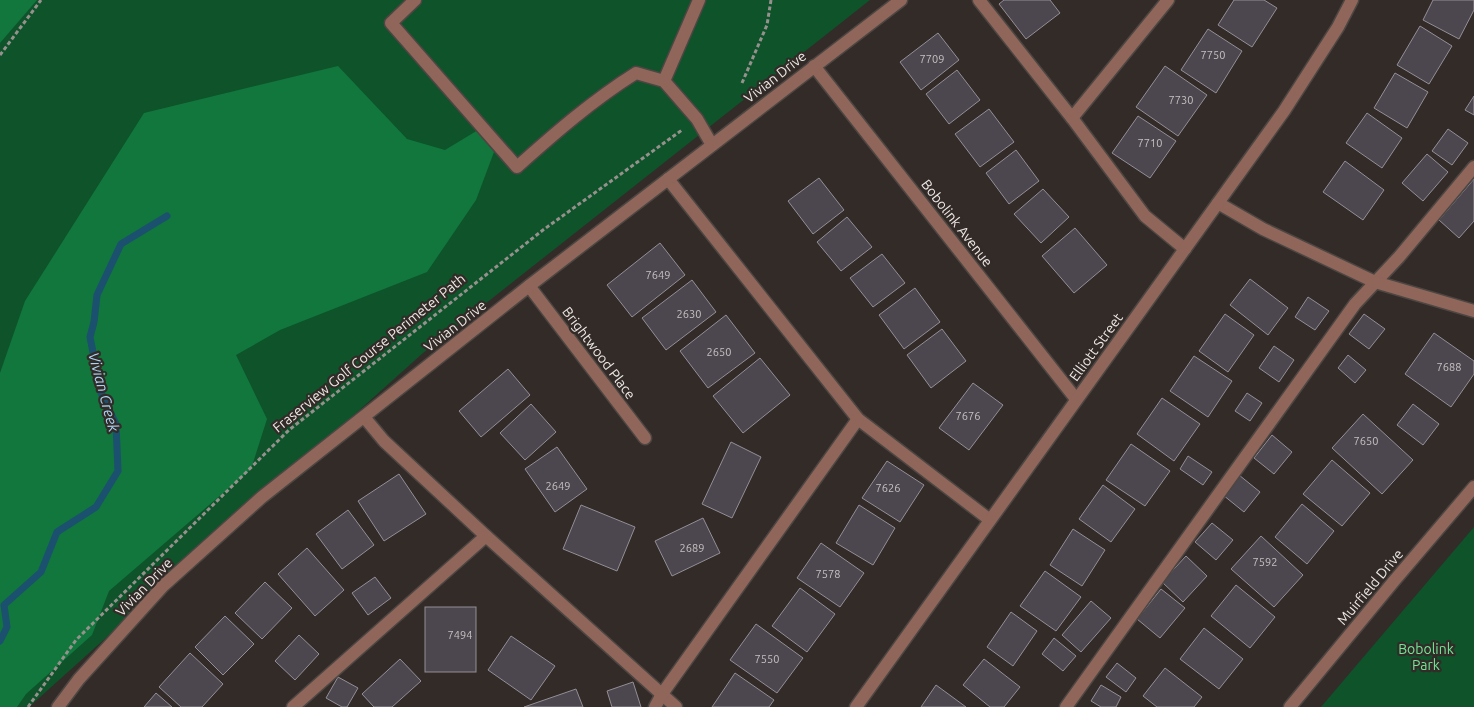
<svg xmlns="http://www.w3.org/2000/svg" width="1474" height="707" font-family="Ubuntu,sans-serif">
<rect width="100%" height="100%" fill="#332b28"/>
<g fill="#0e532a">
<polygon points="0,0 870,0 423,353 29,707 0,707"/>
<polygon points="1474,527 1474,707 1321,707"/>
</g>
<g fill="#11773d">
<polygon points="0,0 37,0 0,43"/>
<polygon points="338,66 407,139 445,150 478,130 494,152 476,200 427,272 280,330 236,355 267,419 251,469 109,591 92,635 26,694 17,707 0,707 0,373 25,301 144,113"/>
</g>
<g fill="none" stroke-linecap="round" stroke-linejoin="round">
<polyline stroke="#1b506f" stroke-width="7" points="0,641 7,627 4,605 41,572 57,532 96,507 118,471 116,424 101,393 90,337 94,322 97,295 121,244 167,216"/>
</g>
<g fill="#4c474e" stroke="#948e96">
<polygon points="1004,0 1050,0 1060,13 1026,39 999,4"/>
<polygon points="1234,0 1264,0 1277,8 1252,47 1218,25"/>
<polygon points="1433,0 1474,0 1474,10 1459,39 1423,20"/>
<polygon points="1420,26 1452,46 1429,84 1397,65"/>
<polygon points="1208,29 1242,51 1216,93 1181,70"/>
<polygon points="938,33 959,60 921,90 900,62"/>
<polygon points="1165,66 1207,95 1178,136 1136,107"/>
<polygon points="957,70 980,100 949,124 926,94"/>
<polygon points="1395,73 1428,92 1407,128 1374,108"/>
<polygon points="1474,96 1474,115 1465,110"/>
<polygon points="989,109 1014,142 980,167 955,134"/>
<polygon points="1367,113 1402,138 1382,168 1346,143"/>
<polygon points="1138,116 1176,141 1150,178 1112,153"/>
<polygon points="1448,129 1468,143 1452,165 1432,151"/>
<polygon points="1016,150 1039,181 1009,204 986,173"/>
<polygon points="1427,154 1448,172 1423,201 1402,183"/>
<polygon points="1345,161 1384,190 1363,220 1323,192"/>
<polygon points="819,178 844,210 813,234 788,201"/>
<polygon points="1474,179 1474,221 1459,238 1439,220"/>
<polygon points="1043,189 1069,217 1041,243 1014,214"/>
<polygon points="847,217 872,247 841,271 817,242"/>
<polygon points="1075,228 1107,265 1074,293 1042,256"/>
<polygon points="660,243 685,275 632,317 607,285"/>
<polygon points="882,254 905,283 873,307 850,278"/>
<polygon points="1250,279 1288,308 1268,335 1230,305"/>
<polygon points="692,280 716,312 666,350 642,318"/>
<polygon points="915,288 940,322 904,349 879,315"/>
<polygon points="1308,297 1329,311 1315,330 1295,317"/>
<polygon points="1225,314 1254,335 1228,372 1199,351"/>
<polygon points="1364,314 1385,329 1369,349 1349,334"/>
<polygon points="726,315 755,353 708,388 680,351"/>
<polygon points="942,329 966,361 931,388 907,355"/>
<polygon points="1434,333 1474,361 1474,374 1451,407 1405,374"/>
<polygon points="1274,346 1294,360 1279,382 1259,368"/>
<polygon points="1348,355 1366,370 1355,383 1338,368"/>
<polygon points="1194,356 1232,381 1208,417 1170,391"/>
<polygon points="760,358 790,395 743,433 713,396"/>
<polygon points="508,369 530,395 481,437 459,411"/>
<polygon points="973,383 1003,405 969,450 939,428"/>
<polygon points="1247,393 1262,403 1250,421 1235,411"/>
<polygon points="1162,398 1200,424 1174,461 1137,434"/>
<polygon points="531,404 556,432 525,460 500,433"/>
<polygon points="1413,404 1439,424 1423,445 1397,425"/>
<polygon points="1363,414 1413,460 1382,494 1332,448"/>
<polygon points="1272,435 1292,452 1274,474 1254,458"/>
<polygon points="731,442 761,457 732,518 702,504"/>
<polygon points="1131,444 1170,471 1145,506 1106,480"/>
<polygon points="557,447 587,489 555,512 525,469"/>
<polygon points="1188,456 1212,472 1203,485 1180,469"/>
<polygon points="1332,460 1370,493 1342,526 1303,494"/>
<polygon points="887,461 924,485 900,522 862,498"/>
<polygon points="399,474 426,514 384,541 358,501"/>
<polygon points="1239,475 1260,492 1244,512 1223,495"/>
<polygon points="1103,485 1135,509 1111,542 1079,519"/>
<polygon points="1302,504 1334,531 1307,564 1275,537"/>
<polygon points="581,505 635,527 617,571 563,549"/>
<polygon points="859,505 895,528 873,565 836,543"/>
<polygon points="348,510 374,545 342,569 316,534"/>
<polygon points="703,518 720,553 672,576 655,541"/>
<polygon points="1212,523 1233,540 1216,560 1195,542"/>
<polygon points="1073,529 1105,550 1082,586 1050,565"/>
<polygon points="1261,536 1303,575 1274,607 1231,569"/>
<polygon points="821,543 864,573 840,607 797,578"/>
<polygon points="307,548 344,590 315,616 278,574"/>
<polygon points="1186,556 1207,576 1183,602 1162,582"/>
<polygon points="1045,571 1081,597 1056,631 1020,606"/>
<polygon points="375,577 391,598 368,615 352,593"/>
<polygon points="265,582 292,608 262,639 235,613"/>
<polygon points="1236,585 1275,617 1250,648 1211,616"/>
<polygon points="800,588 835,614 807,652 772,626"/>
<polygon points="1161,589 1185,608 1160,638 1137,619"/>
<polygon points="1091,601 1111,618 1081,652 1062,635"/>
<rect x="425" y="607" width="51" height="65"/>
<polygon points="1011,612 1037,631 1013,666 987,647"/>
<polygon points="225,616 254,644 223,675 195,647"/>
<polygon points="756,624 803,658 777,693 730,660"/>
<polygon points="1204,628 1243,659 1219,689 1180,659"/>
<polygon points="299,635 319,654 295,680 275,661"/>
<polygon points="511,636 555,666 531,700 488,670"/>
<polygon points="1054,638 1076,656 1063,671 1042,654"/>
<polygon points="190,653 223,684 202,707 181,707 159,687"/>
<polygon points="400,659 421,681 392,707 374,707 362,694"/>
<polygon points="984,659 1020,687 1004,707 990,707 963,685"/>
<polygon points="1117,663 1136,678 1126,692 1106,677"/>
<polygon points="1165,668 1202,697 1194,707 1157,707 1143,696"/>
<polygon points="735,673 774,700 769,707 712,707"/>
<polygon points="338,677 358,688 347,707 342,707 326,698"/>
<polygon points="633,682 641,707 612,707 607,691"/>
<polygon points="936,685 966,707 921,707"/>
<polygon points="1101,685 1121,697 1116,707 1101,707 1091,701"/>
<polygon points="576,689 583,707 524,707"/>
<polygon points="156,693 172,707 144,707"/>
</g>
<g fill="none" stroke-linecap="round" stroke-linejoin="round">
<g stroke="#4d4643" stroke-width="15">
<g id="service">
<path d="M415,0l-24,23 126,144c38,-34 76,-67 119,-94l28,8 33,38 15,26"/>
<polyline points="979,0 1072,118 1145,216 1185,249"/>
<polyline points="664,81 699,0"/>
<polyline points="1072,118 1168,0"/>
<polyline points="668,179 858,419 990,520"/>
<polyline points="364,417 384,441 486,536 676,707"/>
<polyline points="293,707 486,536"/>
<polyline points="655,707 662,694 858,419"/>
<polyline points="1066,707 1355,304 1399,257 1474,167"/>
</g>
</g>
<g stroke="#4d4643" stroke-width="15">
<g id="minor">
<polyline points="814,66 1076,399"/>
<polyline points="1218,203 1263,229 1375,282 1474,311"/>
<polyline points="529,286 645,438"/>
<polyline points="58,707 79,679 163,586 262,497 529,286 901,0"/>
<polyline points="1290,707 1394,581 1474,487"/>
</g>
</g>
<g stroke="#4d4643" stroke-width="15">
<polyline id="tertiary" points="856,707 1284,111 1338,27 1352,0"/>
</g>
<g stroke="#97918e" stroke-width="3" stroke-dasharray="4 2.5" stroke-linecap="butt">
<polyline points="0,55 41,0"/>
<polyline points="742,83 767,25 771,0"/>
<polyline points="28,707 76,640 289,430 543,230 682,130"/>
</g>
<use href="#service" stroke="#8f6659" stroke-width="12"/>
<use href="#minor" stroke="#8f6659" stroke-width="12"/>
<use href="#tertiary" stroke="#8f6659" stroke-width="12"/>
</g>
<g text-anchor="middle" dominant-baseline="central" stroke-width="4.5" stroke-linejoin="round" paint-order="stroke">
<g font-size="11" fill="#c6c0c0">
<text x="1213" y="55">7750</text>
<text x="932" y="59">7709</text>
<text x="1181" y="100">7730</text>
<text x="1150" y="143">7710</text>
<text x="658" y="275">7649</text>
<text x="689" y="314">2630</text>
<text x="719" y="352">2650</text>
<text x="1449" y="367">7688</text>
<text x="968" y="416">7676</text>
<text x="1366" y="441">7650</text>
<text x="558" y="486">2649</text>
<text x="888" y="488">7626</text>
<text x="692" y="548">2689</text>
<text x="1265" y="562">7592</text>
<text x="828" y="574">7578</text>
<text x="460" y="635">7494</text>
<text x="767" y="659">7550</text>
</g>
<g font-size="14" fill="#eee9e6" stroke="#332b28">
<text transform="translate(775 77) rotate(-38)">Vivian Drive</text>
<text transform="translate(957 223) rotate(52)">Bobolink Avenue</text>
<text transform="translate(455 326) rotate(-38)">Vivian Drive</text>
<text transform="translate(1096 347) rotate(-54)">Elliott Street</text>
<text transform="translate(369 353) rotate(-39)">Fraserview Golf Course Perimeter Path</text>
<text transform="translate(599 353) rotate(53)">Brightwood Place</text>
<text transform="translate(144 587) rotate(-46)">Vivian Drive</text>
<text transform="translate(1370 587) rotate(-50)">Muirfield Drive</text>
</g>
<g font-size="14" fill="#71e695" stroke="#332b28">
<text x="1426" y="649">Bobolink<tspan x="1426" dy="16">Park</tspan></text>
</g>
<g font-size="15" font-style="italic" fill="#a9d5f4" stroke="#332b28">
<text transform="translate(104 392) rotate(75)">Vivian Creek</text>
</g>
</g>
</svg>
